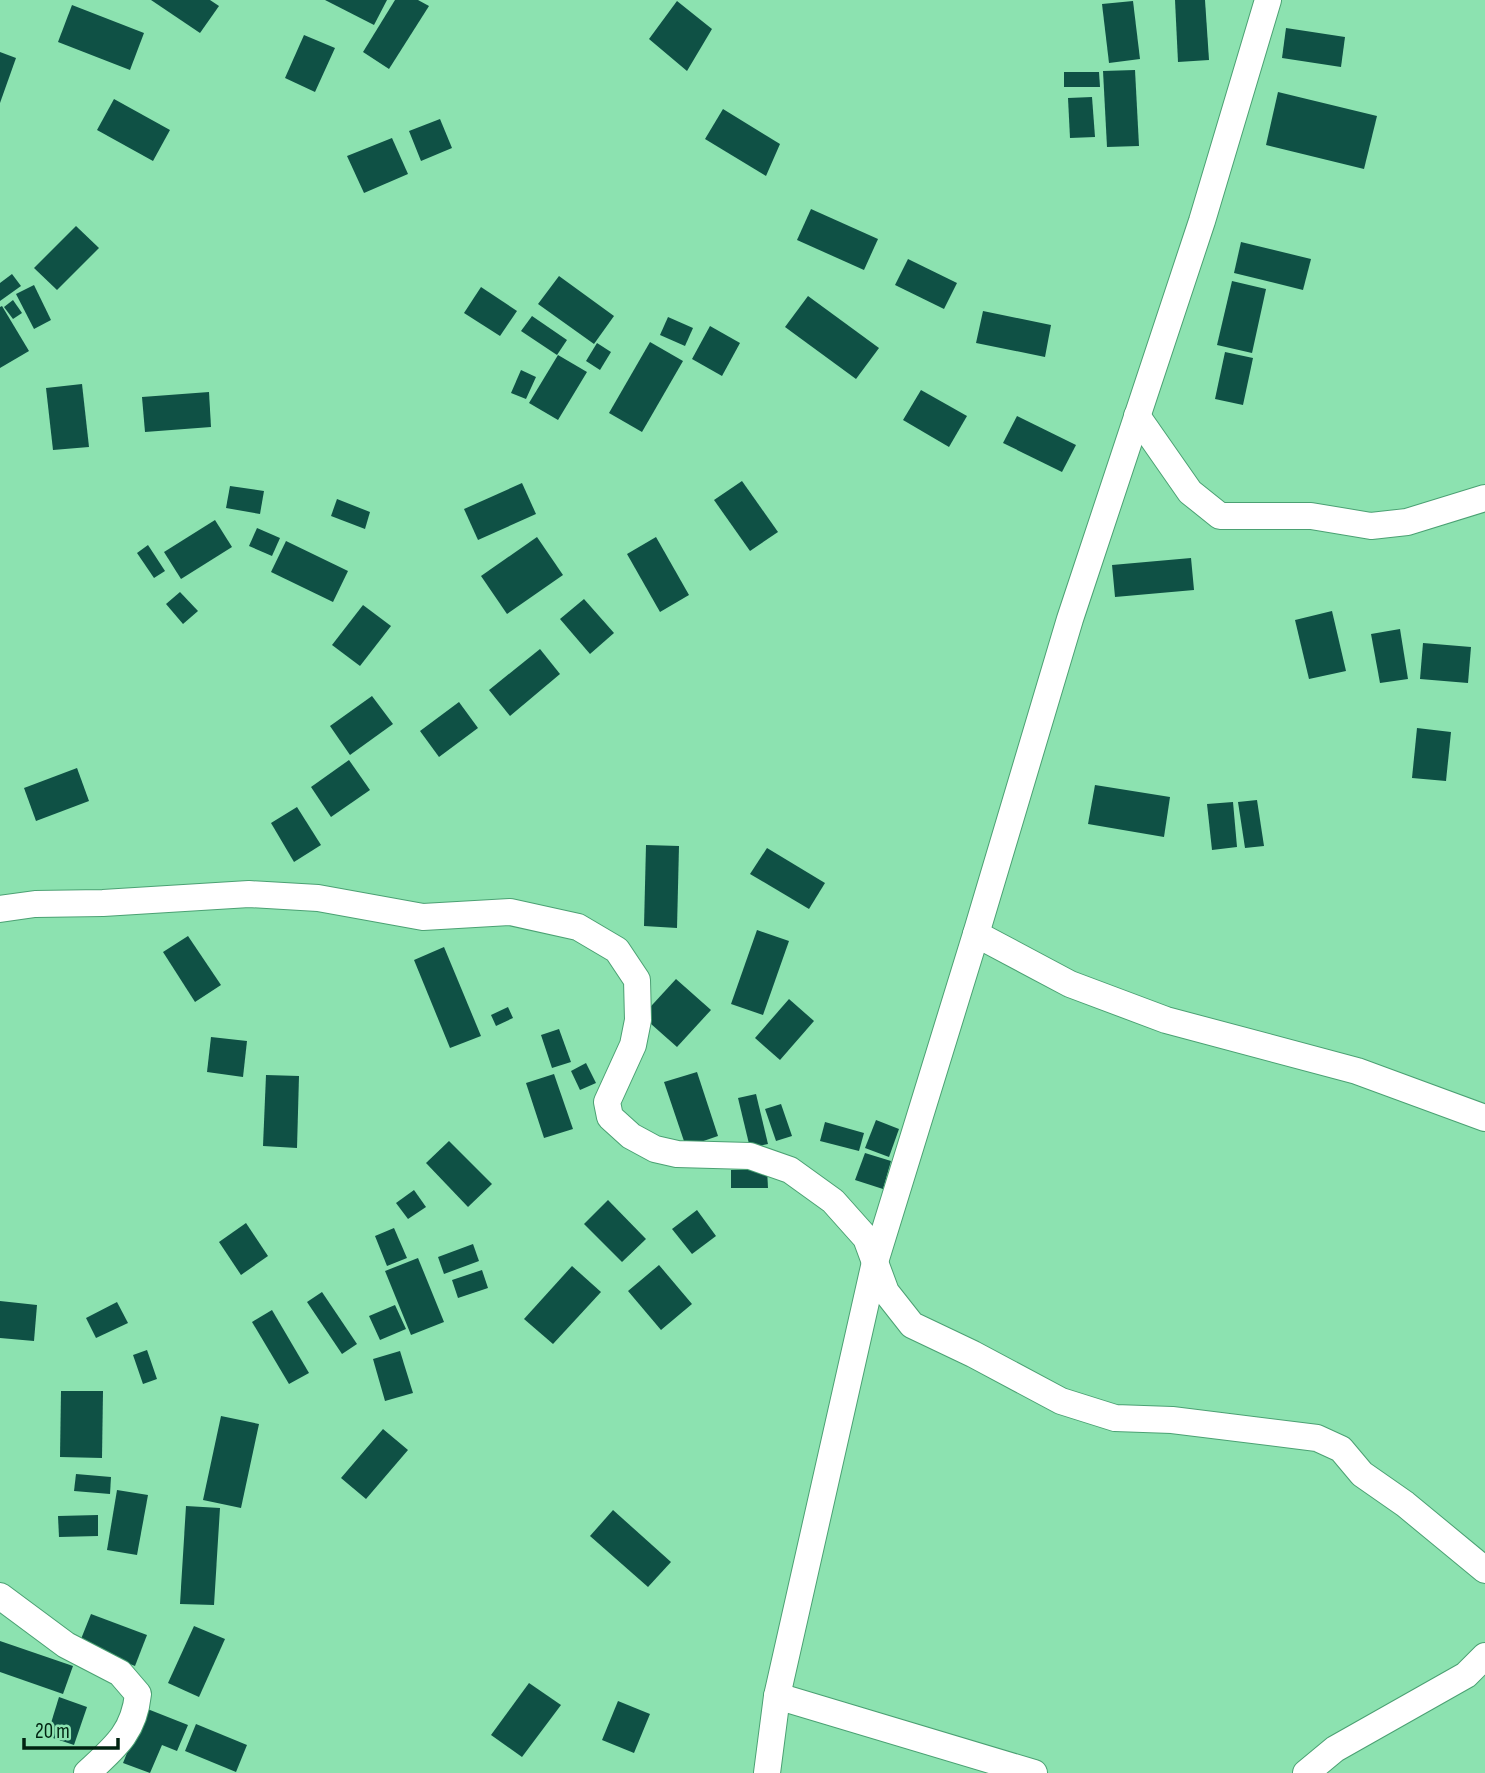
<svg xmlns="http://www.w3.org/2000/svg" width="1485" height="1773" font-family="'Sofia Sans Condensed',sans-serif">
<rect width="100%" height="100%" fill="#8ce2b0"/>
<g fill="#0f5145">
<polygon points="151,0 210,0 219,6 200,33"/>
<polygon points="325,0 387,0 374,25"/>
<polygon points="395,0 418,0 429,6 389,69 363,52"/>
<polygon points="1175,0 1205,0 1209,60 1178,62"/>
<polygon points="677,1 712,29 687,71 649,39"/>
<polygon points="1133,1 1140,59 1109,63 1102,4"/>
<polygon points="72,5 144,33 130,70 58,42"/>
<polygon points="1286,28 1345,37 1341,67 1282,58"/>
<polygon points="304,35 335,48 315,92 285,78"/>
<polygon points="0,52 16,58 0,103"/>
<polygon points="1135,70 1139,146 1107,147 1103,71"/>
<polygon points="1064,72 1099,72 1100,87 1064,87"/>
<polygon points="1278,92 1377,116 1364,169 1266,145"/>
<polygon points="1092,97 1095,137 1070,138 1068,98"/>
<polygon points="114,99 170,130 153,161 97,130"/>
<polygon points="723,109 780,144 766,176 705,139"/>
<polygon points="440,119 452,148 421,161 409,131"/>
<polygon points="392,138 408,174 364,193 347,156"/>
<polygon points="811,209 878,239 864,270 797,240"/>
<polygon points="76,226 99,248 57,290 34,268"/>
<polygon points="1241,242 1311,259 1303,290 1234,273"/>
<polygon points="908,259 957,283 944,309 895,285"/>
<polygon points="12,274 21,286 0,301 0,283"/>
<polygon points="559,276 614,316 594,344 538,304"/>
<polygon points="1232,281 1266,289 1252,353 1217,345"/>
<polygon points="34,285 51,320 34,329 16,294"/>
<polygon points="481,287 517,311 500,336 464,313"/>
<polygon points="808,296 879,348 856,379 785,327"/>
<polygon points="13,300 22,313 13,319 4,307"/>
<polygon points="2,306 29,351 0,368 0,307"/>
<polygon points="983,311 1051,325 1045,357 976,343"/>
<polygon points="532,316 567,340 557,355 521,331"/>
<polygon points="668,317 693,328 685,346 660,335"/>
<polygon points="710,326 740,343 722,376 692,359"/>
<polygon points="650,342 683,361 642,432 609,413"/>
<polygon points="597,343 611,352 600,370 586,361"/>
<polygon points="1225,352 1253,358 1243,405 1215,399"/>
<polygon points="558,355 587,372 558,420 529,403"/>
<polygon points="521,370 536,377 526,399 511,393"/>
<polygon points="82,384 89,447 53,450 46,388"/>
<polygon points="921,390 967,416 949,447 903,420"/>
<polygon points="209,392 211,427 145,432 142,397"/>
<polygon points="1017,416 1076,445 1062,472 1003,443"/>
<polygon points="742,481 778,532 750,551 714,500"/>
<polygon points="522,483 536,514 478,540 464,509"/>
<polygon points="230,486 264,491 260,514 226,508"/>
<polygon points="337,499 370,512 365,529 331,516"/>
<polygon points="215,520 232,547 181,579 164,552"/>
<polygon points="257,528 280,538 272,556 249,546"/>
<polygon points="537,537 563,575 507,614 481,576"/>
<polygon points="656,537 689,595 660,612 627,554"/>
<polygon points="286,541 348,571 333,602 271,572"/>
<polygon points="148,545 165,571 154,578 137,553"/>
<polygon points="1191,558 1194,590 1115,597 1112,565"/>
<polygon points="180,592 198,611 183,624 166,604"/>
<polygon points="584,599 614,633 590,654 560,619"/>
<polygon points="363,605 391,626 360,666 332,645"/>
<polygon points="1332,611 1346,671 1309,679 1295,620"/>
<polygon points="1400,629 1408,679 1380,683 1371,634"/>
<polygon points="1423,643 1471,647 1468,683 1420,679"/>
<polygon points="540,649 560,674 510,716 489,690"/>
<polygon points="372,696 393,724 350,755 330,726"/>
<polygon points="459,702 478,728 439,757 420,731"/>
<polygon points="1417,728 1451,732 1446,781 1412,778"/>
<polygon points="349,760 370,790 331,817 311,787"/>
<polygon points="77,768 89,801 36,821 24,788"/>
<polygon points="1095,785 1170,797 1164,837 1088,824"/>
<polygon points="1257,800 1264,846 1245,848 1238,802"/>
<polygon points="1233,802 1237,847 1212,850 1207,804"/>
<polygon points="297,807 321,845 294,862 271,823"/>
<polygon points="646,845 679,846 677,928 644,926"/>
<polygon points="767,848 825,883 809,909 750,874"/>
<polygon points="757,930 789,941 763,1015 731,1004"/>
<polygon points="188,936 221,985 195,1002 163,952"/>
<polygon points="444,947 481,1036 450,1048 414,960"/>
<polygon points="676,979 711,1010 677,1047 642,1016"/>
<polygon points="789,999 814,1021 780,1060 755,1038"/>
<polygon points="508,1007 513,1018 496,1026 491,1015"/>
<polygon points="559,1029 571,1062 552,1068 541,1035"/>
<polygon points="211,1037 247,1041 243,1077 207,1072"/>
<polygon points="586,1063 596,1083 580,1090 571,1071"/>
<polygon points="697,1072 718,1136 686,1147 664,1082"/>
<polygon points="554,1074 573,1129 544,1138 526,1083"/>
<polygon points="266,1075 299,1076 297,1148 263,1146"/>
<polygon points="756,1094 768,1144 750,1148 738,1098"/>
<polygon points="781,1104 792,1136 776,1141 765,1109"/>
<polygon points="876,1120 899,1129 889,1157 865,1148"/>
<polygon points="825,1122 864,1133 859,1151 820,1141"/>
<polygon points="449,1141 492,1184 468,1207 426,1163"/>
<polygon points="865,1153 891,1161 883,1189 855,1180"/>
<polygon points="767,1169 768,1188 731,1188 731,1170"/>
<polygon points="414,1190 426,1207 408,1219 396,1203"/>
<polygon points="608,1200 646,1239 622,1262 584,1224"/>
<polygon points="697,1210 716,1236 692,1254 672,1229"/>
<polygon points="246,1223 268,1256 241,1275 219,1242"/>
<polygon points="394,1228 407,1258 387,1266 375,1236"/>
<polygon points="473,1244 479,1261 444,1274 438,1257"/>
<polygon points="418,1258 444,1322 411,1335 385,1271"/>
<polygon points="659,1265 692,1304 661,1330 628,1291"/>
<polygon points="572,1266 601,1292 553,1344 524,1319"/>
<polygon points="482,1270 488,1288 458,1298 452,1280"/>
<polygon points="322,1292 357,1344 342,1354 307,1302"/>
<polygon points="0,1301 37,1305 34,1341 0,1338"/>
<polygon points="117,1302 128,1323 96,1338 86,1318"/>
<polygon points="395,1305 406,1329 380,1340 369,1316"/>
<polygon points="272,1310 309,1373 289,1384 252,1322"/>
<polygon points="147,1350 157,1379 143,1384 133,1355"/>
<polygon points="400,1351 413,1393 385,1401 373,1359"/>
<polygon points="61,1391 103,1391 102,1458 60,1457"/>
<polygon points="221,1416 259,1424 241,1508 203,1500"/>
<polygon points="383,1429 408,1450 366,1499 341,1478"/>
<polygon points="76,1474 111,1477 110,1494 74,1491"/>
<polygon points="117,1490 148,1495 137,1555 107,1550"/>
<polygon points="186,1506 220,1508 214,1605 180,1604"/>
<polygon points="613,1510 671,1562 648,1587 590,1536"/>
<polygon points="98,1515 98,1536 59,1537 58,1516"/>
<polygon points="91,1614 147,1635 135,1666 79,1644"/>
<polygon points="194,1626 225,1639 199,1697 168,1683"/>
<polygon points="0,1641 73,1666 63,1694 0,1672"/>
<polygon points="529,1683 561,1705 522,1757 491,1735"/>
<polygon points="59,1697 87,1707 74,1745 47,1736"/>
<polygon points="618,1701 650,1714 634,1753 602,1740"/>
<polygon points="145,1708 188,1725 177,1751 162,1745 150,1773 123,1763"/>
<polygon points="196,1724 247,1745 236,1772 185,1751"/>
</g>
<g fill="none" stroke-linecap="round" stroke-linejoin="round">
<g stroke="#4ba173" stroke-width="28">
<g id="street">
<polyline points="1137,416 1190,492 1220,516 1311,516 1371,526 1407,522 1485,498"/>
<polyline points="0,909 35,904 103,903 249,894 318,898 423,917 510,912 578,927 617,950 637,980 638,1020 633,1045 607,1102 610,1117 631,1136 655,1149 677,1154 750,1156 790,1170 833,1201 866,1238 886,1292 912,1325 973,1354 1061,1401 1115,1418 1172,1420 1317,1438 1341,1449 1362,1474 1405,1504 1485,1570"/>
<polyline points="976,934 1070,984 1166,1020 1357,1071 1485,1118"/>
<path d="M0,1596l66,49 54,28 18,21c-4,39 -24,54 -51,79"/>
<polyline points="777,1696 1034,1773"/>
<polyline points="767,1773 777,1696 875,1262 976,934 1070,619 1202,221 1268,0"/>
<polyline points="1306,1773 1335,1749 1466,1675 1485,1656"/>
</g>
</g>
<use href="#street" stroke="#fff" stroke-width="26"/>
</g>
<path d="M24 1738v10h94v-10" fill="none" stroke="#002311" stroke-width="3.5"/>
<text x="35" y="1738" font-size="21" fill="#002311" stroke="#8ce2b0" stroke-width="5" paint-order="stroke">20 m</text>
</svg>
